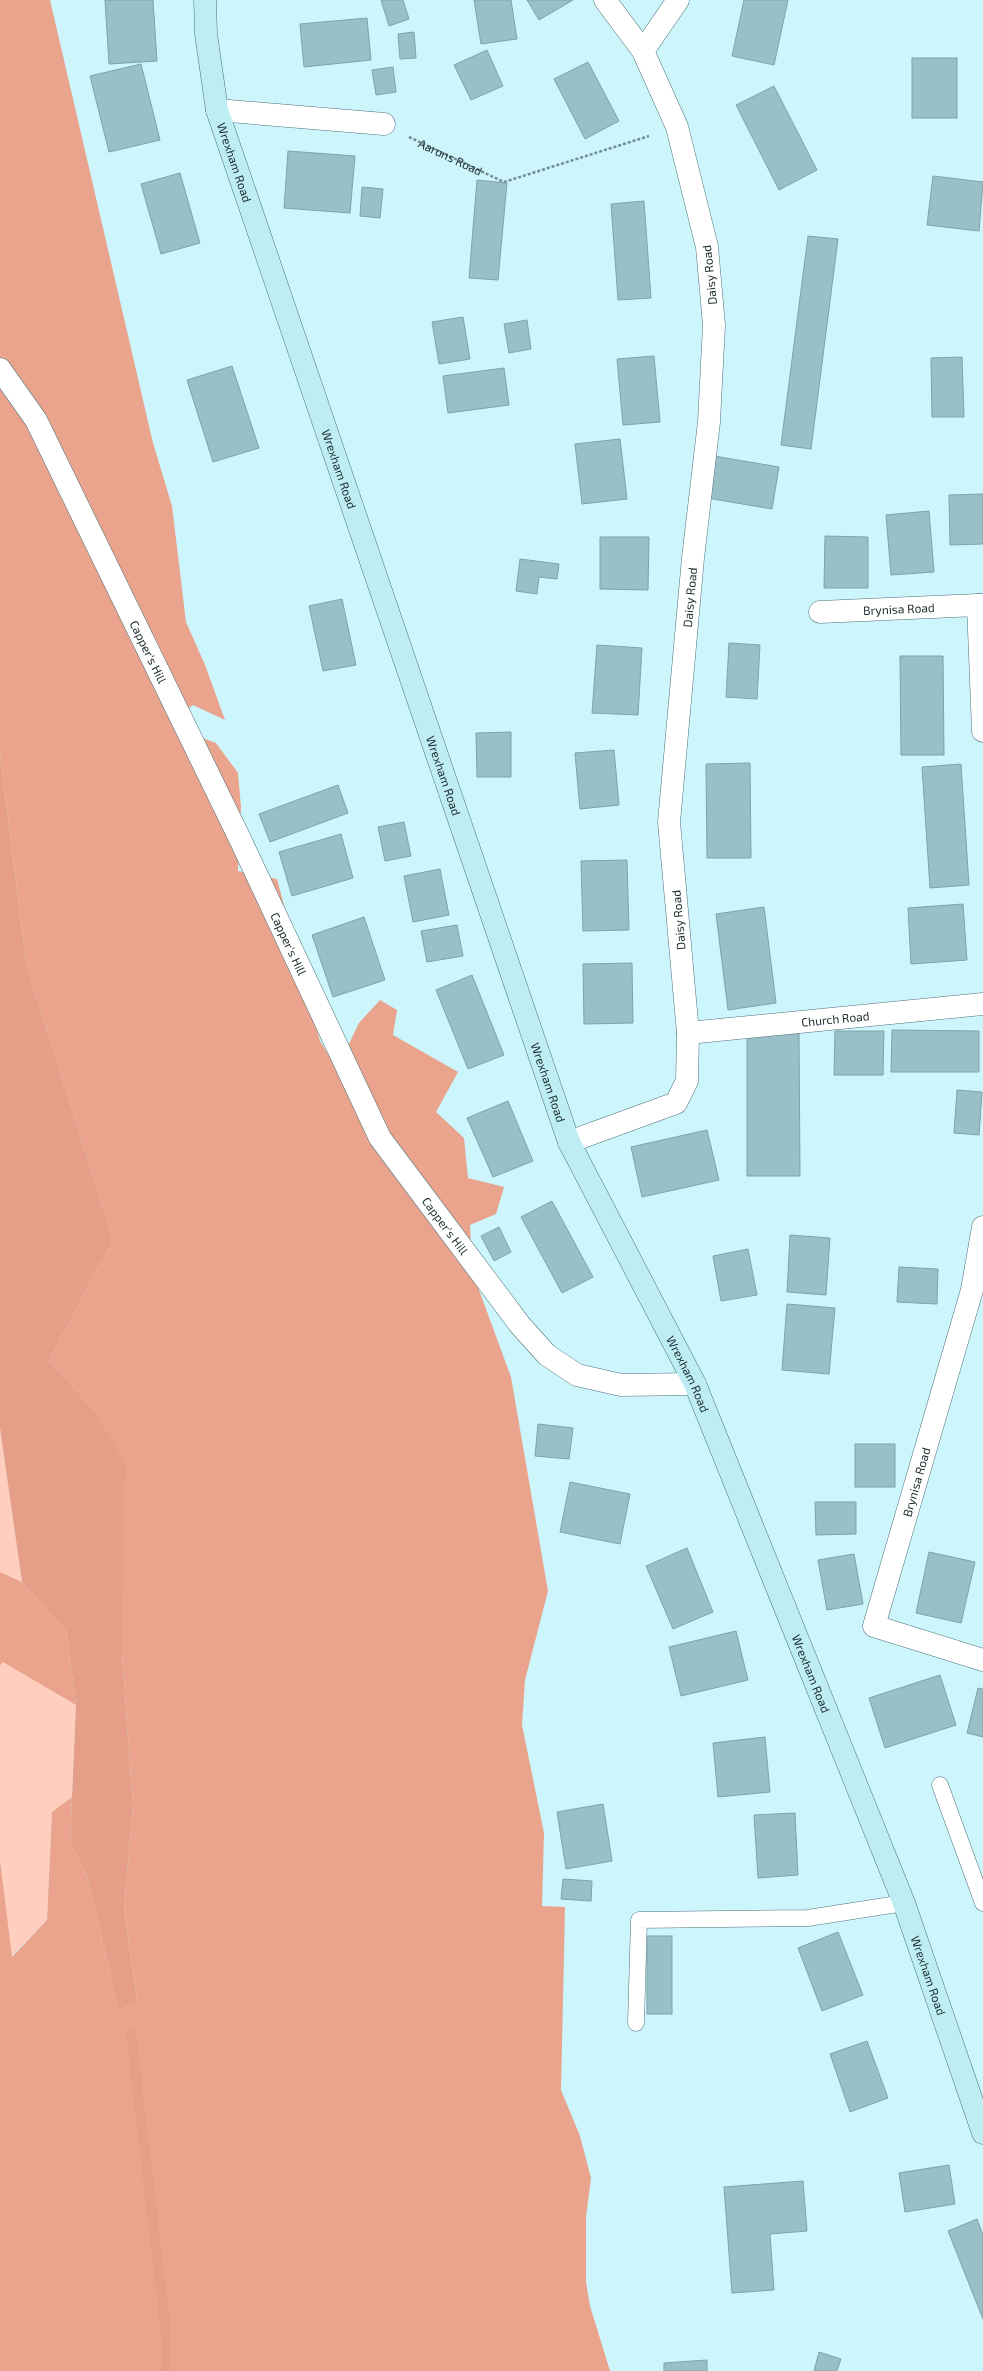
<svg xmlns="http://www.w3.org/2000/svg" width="983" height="2371" font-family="'Exo 2',sans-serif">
<rect width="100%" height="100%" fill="#cdf5fc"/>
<g fill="#ffcebe">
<polygon points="0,1428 22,1582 0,1572"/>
<polygon points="3,1661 76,1705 72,1797 52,1812 47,1920 11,1957 0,1860 0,1665"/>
</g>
<g fill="#eaa38c">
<polygon points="0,0 50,0 153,443 172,506 186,622 205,665 225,720 193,705 176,717 176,728 216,743 238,773 241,807 238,871 277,879 320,1041 337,1069 359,1023 380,1000 397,1010 393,1035 458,1072 436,1112 464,1138 468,1178 504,1187 496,1214 470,1225 472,1271 511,1377 548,1591 525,1680 522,1725 544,1833 542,1906 565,1907 561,2090 580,2136 591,2178 586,2217 586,2282 590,2306 610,2371 0,2371 0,1860 12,1957 47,1920 52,1812 72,1797 70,1843 87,1876 119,2011 137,2001 124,1908 133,1807 122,1653 95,1411 49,1361 113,1240 26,963 0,754"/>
<polygon points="0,1572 22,1582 66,1631 76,1705 3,1662 0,1665"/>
</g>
<polygon fill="#e59e87" points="0,754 26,963 113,1240 49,1361 95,1411 125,1465 122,1653 133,1807 124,1908 137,2001 119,2011 87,1876 70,1843 76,1705 66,1631 22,1582 0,1428"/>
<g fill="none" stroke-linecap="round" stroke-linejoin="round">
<polyline stroke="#e59e87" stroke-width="10" points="131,2033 166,2333 166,2371"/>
</g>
<g fill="#9ac0c7" stroke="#7ea3aa">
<polygon points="105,0 153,0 157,61 109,64"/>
<polygon points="381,0 403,0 409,19 389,26"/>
<polygon points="474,0 511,0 517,39 481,44"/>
<polygon points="527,0 573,0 539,20"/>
<polygon points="744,0 788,0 774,65 732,56"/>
<polygon points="367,18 371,60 304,67 300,24"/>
<polygon points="414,32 416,58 400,59 398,34"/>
<polygon points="487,50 503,86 471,100 454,65"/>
<rect x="912" y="58" width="45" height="60"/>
<polygon points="588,62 619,121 585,139 554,79"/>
<polygon points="141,64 160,140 109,152 90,76"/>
<polygon points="393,67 396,92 376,95 372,70"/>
<polygon points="774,86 817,170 779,190 736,105"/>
<polygon points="288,151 355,156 350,213 284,208"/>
<polygon points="180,173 200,243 161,254 141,184"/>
<polygon points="933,176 983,182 979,231 927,225"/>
<polygon points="477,180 507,183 498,280 469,278"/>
<polygon points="362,187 383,189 380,218 360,216"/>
<polygon points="644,201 651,298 618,300 611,204"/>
<polygon points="808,236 838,239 811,449 781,445"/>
<polygon points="463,317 470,359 439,364 432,322"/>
<polygon points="527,320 531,349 509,353 504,324"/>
<polygon points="654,356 660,422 623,425 617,359"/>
<polygon points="962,357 964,417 932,417 931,358"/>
<polygon points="232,366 259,448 213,462 187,380"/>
<polygon points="504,368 509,405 448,413 443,376"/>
<polygon points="620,439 627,499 582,504 575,444"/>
<polygon points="714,456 779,467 772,509 707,498"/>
<polygon points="983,494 983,544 950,545 949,495"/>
<polygon points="929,511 934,572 891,575 886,515"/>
<polygon points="825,536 868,537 868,588 824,588"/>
<polygon points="600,537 649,537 648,590 600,589"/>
<polygon points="520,559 559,564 557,579 539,577 537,594 516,591"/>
<polygon points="342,599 356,665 323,671 309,606"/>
<polygon points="729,643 760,645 757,699 726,697"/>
<polygon points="597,645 642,648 638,715 592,713"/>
<polygon points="900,656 943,656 944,755 901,755"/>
<polygon points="511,732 511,777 477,777 476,733"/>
<polygon points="614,750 619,805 580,809 575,753"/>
<polygon points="750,763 751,858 707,858 706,764"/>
<polygon points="961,764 969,885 930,888 922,767"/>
<polygon points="338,785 348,813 270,842 259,814"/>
<polygon points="404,822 411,856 385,861 378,827"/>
<polygon points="341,834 353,878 292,896 279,852"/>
<polygon points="627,860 629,930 583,931 581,861"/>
<polygon points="440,869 449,915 413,922 404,876"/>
<polygon points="963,904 967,960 911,964 908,908"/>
<polygon points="764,907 776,1003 728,1010 716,914"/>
<polygon points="364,917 385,980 333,997 312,935"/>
<polygon points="457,925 463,956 427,962 421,931"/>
<polygon points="632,963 633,1023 584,1024 583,964"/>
<polygon points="472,975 504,1055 468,1069 436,990"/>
<polygon points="892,1030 979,1031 979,1072 891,1072"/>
<polygon points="835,1031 884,1031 883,1075 834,1075"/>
<polygon points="747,1033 799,1033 800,1176 747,1176"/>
<polygon points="957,1090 982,1092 979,1135 954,1133"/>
<polygon points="508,1101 533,1161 493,1177 467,1118"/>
<polygon points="707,1130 719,1180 642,1197 631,1147"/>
<polygon points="552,1201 593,1277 562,1293 521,1217"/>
<polygon points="499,1227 511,1252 494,1261 481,1236"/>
<polygon points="790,1235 830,1238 826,1295 787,1292"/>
<polygon points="748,1249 757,1295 721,1301 713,1256"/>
<polygon points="899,1267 938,1269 937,1304 897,1302"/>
<polygon points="787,1304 835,1308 829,1374 782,1370"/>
<polygon points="538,1424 573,1428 569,1459 535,1456"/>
<rect x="855" y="1444" width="40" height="43"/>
<polygon points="570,1482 630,1494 620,1544 560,1532"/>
<polygon points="815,1502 856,1502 856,1534 816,1535"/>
<polygon points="687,1548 713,1612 673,1629 646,1566"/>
<polygon points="929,1552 975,1562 961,1623 916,1613"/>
<polygon points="854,1554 863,1604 827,1610 818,1560"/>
<polygon points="736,1631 748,1680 681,1696 669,1647"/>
<polygon points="940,1675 956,1725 885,1748 869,1698"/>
<polygon points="978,1688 983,1689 983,1737 967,1733"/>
<polygon points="765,1737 770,1792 718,1797 713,1743"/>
<polygon points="603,1804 612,1861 566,1869 557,1812"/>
<polygon points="795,1813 798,1875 758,1878 754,1815"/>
<polygon points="563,1879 592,1881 591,1901 561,1899"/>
<polygon points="838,1932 863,1995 822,2011 798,1948"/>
<rect x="647" y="1936" width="25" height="78"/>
<polygon points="867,2041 888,2098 850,2112 830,2054"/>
<polygon points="949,2165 955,2204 905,2212 899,2173"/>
<polygon points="803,2181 807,2231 770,2234 774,2290 732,2293 724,2187"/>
<polygon points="977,2219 983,2235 983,2319 948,2231"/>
<polygon points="819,2352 841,2359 837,2371 814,2371"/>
<polygon points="707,2360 707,2371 664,2371 664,2363"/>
</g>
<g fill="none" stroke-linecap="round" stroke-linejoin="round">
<g stroke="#4e7279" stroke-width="17">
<g id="lane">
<polyline points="940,1785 983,1903"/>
<polyline points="636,2023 639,1920 808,1918 904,1903"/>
</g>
</g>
<g stroke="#4e7279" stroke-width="23">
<g id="street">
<polyline points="643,51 678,0"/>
<polyline points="217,110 384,124"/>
<path id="s2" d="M0,369l36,51 204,419 140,299 140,187 27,30 30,20 44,10 74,-1"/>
<polyline points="983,605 978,605 983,731"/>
<path id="s3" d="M820,612l158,-7"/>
<path id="s4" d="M688,1033l295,-29"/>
<path id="s5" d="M569,1142l107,-39 11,-22 1,-48 -19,-211 24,-264 16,-136 5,-97 -7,-78 -30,-120 -34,-76 -38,-51"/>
<polyline points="983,1227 972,1290 874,1626 983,1660"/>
</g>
</g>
<g stroke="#4e7279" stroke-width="23">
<g id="secondary">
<path id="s6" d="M205,0l1,34 11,76 352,1032 126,242 209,519 79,230"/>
</g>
</g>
<path stroke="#728e92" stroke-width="2.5" stroke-dasharray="3 2" stroke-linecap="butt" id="s1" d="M409,137l95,45 145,-46"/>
<use href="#lane" stroke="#fff" stroke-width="16"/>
<use href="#street" stroke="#fff" stroke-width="22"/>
<use href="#secondary" stroke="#beeef4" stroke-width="22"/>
</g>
<g text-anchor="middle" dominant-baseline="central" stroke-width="3" stroke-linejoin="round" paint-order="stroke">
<g font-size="12" fill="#203032" stroke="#fff">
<text stroke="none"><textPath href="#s1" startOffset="46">Aarons Road</textPath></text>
<text stroke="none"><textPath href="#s6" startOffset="166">Wrexham Road</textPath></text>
<text transform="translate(709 275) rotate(-96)">Daisy Road</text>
<text stroke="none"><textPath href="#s6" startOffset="490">Wrexham Road</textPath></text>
<text stroke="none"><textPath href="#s5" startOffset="624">Daisy Road</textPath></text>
<text stroke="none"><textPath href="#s3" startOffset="79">Brynisa Road</textPath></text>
<text stroke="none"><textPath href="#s2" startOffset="320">Capper's Hill</textPath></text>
<text stroke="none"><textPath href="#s6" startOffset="814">Wrexham Road</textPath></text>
<text transform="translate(678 920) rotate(-95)">Daisy Road</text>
<text stroke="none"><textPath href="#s2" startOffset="644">Capper's Hill</textPath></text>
<text stroke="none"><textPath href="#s4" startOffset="148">Church Road</textPath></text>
<text stroke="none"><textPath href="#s6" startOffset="1138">Wrexham Road</textPath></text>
<text stroke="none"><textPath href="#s2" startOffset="968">Capper's Hill</textPath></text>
<text stroke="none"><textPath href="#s6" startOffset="1462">Wrexham Road</textPath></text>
<text transform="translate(916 1482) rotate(-74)">Brynisa Road</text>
<text stroke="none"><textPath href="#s6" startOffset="1786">Wrexham Road</textPath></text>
<text stroke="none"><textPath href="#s6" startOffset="2110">Wrexham Road</textPath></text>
</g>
</g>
</svg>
